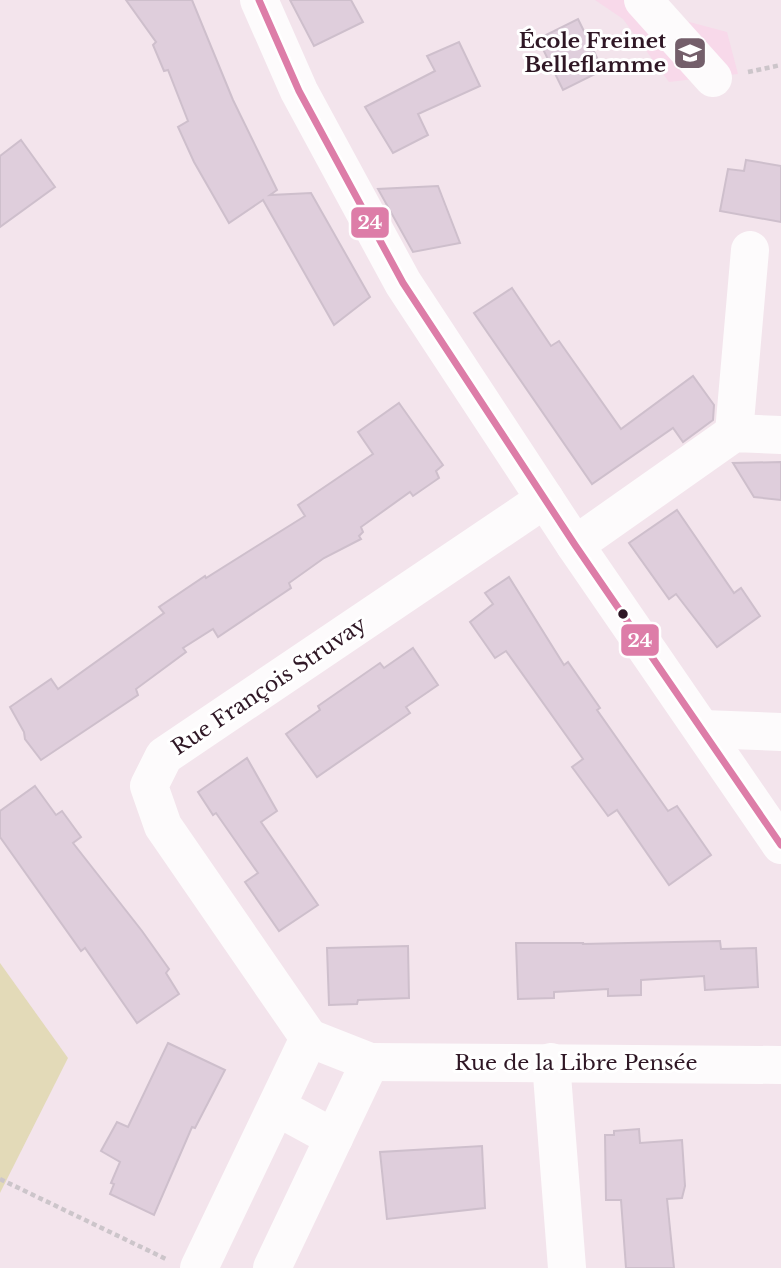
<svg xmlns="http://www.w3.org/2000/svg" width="781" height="1268" font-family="'Libre Baskerville',serif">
<rect width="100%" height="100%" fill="#f3e4ec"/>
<polygon fill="#f8d9ea" points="595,0 660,0 682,20 727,32 738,74 669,82 623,19"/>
<polygon fill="#e3dab8" points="0,963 68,1058 0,1193"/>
<g fill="#dfcedc" stroke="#cebfcc" stroke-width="2">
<polygon points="126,0 192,0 233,100 277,190 270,195 311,193 370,297 334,325 263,200 229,223 194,162 178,127 188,121 168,70 164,71 153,45 156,42"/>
<polygon points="290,0 351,0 363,22 314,46"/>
<polygon points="578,19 603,70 563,90 538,39"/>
<polygon points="459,42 480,86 418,114 428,135 393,153 365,107 435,71 427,56"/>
<polygon points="21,140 55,187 0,227 0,156"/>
<polygon points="746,160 781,166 781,222 720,211 728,169 744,171"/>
<polygon points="438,186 460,243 413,252 378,189"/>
<polygon points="512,288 551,346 559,341 621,429 693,376 714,405 713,420 683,442 673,428 592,484 474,313"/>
<polygon points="399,403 443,465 436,471 439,478 413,496 410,492 361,527 363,532 359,536 361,539 324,558 289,583 291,588 218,637 213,629 183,648 186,652 136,689 138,695 41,760 25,739 24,732 10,707 51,679 58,689 164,613 159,607 205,576 206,578 305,516 298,505 373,454 358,432"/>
<polygon points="781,462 781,500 754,497 733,463"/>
<polygon points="677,510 734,593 741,588 760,616 717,647 676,594 669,599 629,543"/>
<polygon points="509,577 564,665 568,662 600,708 597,710 668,811 677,806 711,855 669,885 617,810 608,816 572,767 583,759 506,651 495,658 470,622 493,604 485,593"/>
<polygon points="413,648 438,685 406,707 410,713 317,777 286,734 320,710 318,706 380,663 384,668"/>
<polygon points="247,758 277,811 261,822 318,905 279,931 245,882 258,873 216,813 213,815 198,792"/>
<polygon points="35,786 56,815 62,811 81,837 73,843 142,931 169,969 166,973 179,994 137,1023 85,948 81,951 0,837 0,811"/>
<polygon points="720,941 721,949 756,948 758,987 705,990 704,976 641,980 641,995 608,996 608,989 554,992 554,998 518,999 516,943 584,943 582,944"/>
<polygon points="408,946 409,998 358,1000 357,1004 329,1005 327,948"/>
<polygon points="168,1043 225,1070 195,1128 192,1127 154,1215 110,1194 114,1184 111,1183 120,1162 101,1151 117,1122 128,1127"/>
<polygon points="639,1129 640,1143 682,1140 685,1186 682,1198 667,1199 674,1268 626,1268 621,1200 606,1200 605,1135 614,1135 614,1131"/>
<polygon points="482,1146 485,1208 387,1219 380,1152"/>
</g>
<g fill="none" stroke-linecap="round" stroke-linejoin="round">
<g stroke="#ccc5ca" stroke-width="4.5" stroke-dasharray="5 3.5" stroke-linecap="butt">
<polyline points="748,72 781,65"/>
<polyline points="0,1179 166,1259"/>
</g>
<g stroke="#fdfbfc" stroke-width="38">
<polyline points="259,0 299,91 403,283 575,545 781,845"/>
<polyline points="643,0 713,78"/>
<polyline points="734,433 750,250"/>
<polyline points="575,545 734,433 781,435"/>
<polyline points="703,729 781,732"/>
<polyline points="309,1038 163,826 149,786 164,756 545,499"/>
<polyline points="370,1062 781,1065"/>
<polyline points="551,1062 567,1268"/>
<polyline points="277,1107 334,1138"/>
<polyline points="199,1268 309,1038 370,1062 272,1268"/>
</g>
<g stroke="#fff" stroke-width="12">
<polyline id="bus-1" points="259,0 299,91 403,283 575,545 781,845"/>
</g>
<use href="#bus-1" stroke="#dd7da8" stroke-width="7"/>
</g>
<defs>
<g id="school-square" transform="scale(1.75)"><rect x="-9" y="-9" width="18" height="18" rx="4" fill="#745f6b" stroke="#fff"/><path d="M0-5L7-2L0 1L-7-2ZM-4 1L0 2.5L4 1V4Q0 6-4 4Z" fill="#fff"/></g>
</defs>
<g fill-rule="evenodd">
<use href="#school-square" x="690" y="53"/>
</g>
<circle fill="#2f1725" stroke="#fff" stroke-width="2.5" cx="623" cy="614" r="6"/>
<g text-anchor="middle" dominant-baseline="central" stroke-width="6" stroke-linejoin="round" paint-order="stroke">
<g font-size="21" font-weight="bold" fill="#2f1725" stroke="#fff" text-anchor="end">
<text x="666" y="41">École Freinet<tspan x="666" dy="24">Belleflamme</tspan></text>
</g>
<g font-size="21" fill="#2f1725" stroke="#fff">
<text transform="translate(269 686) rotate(-34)">Rue François Struvay</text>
<text x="576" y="1063">Rue de la Libre Pensée</text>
</g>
</g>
<g stroke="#fff" stroke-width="2.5">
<rect x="350" y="206" width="40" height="33" rx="7" fill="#dd7da8"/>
<rect x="620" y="623" width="40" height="34" rx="7" fill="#dd7da8"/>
</g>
<g font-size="19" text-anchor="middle" font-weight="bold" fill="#fff">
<text x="370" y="229">24</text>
<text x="640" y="647">24</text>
</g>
</svg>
